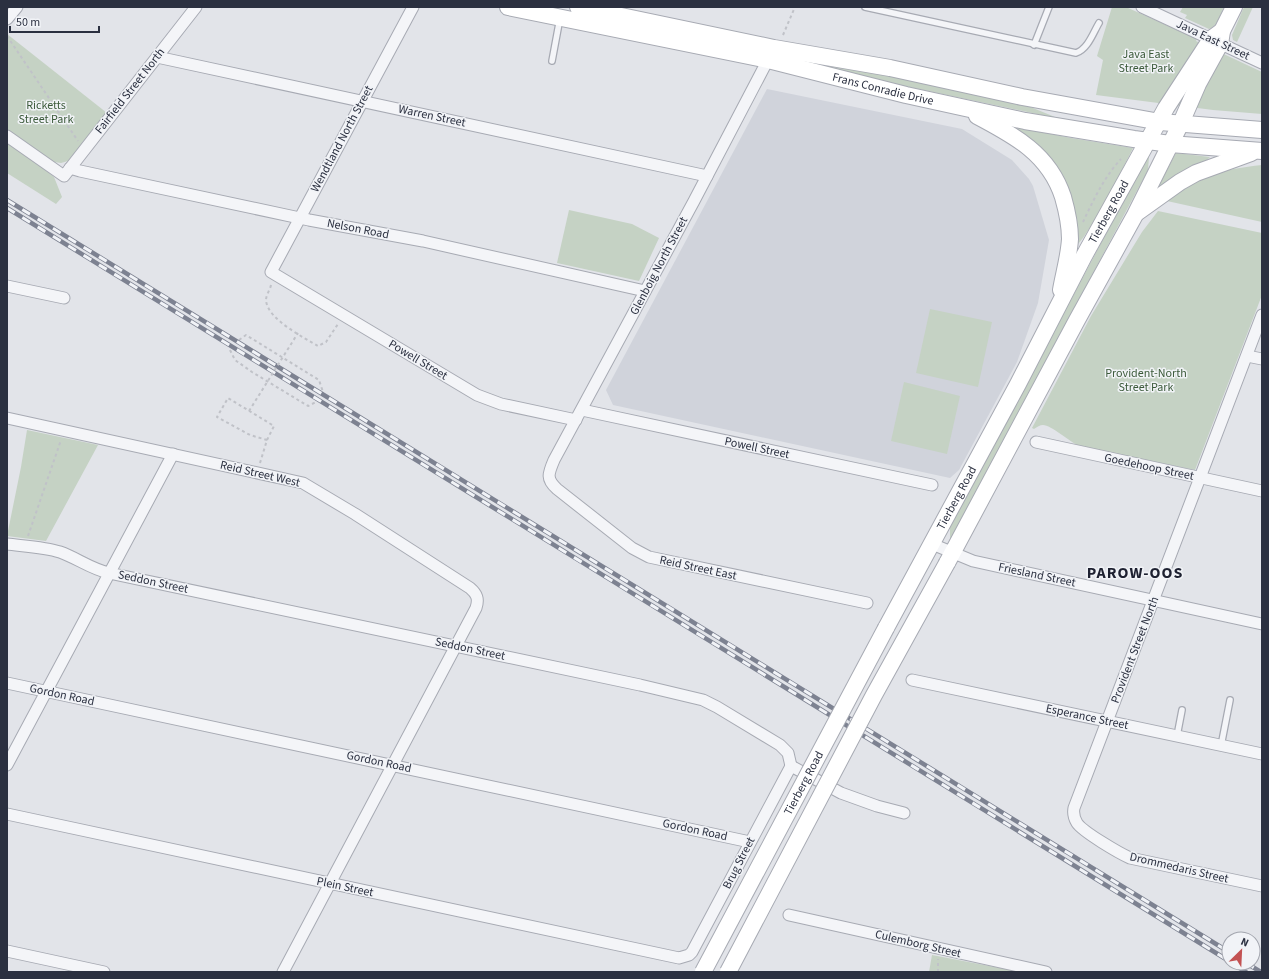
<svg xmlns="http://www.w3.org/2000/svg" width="1269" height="979" font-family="'Source Sans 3',sans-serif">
<rect width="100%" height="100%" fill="#e2e4e9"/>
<polygon fill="#d0d3db" points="767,89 962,129 1012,160 1029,179 1033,186 1049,240 1038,303 1017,362 959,470 950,478 613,405 606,390"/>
<g fill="#c5d2c4">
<polygon points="1112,7 1126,7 1197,39 1196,41 1262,72 1262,114 1213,110 1096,95 1103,60 1097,56"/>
<path d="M1183,7h41c-4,7 -6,19 -15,22l-24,-11 2,-3 -7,-3z"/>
<polygon points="1244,7 1253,7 1237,42 1233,40 1232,35"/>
<polygon points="7,34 107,113 68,161 61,163 54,162 7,130"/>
<polygon points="828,64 885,75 1028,106 1055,117 1066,119 1065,120 881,81 826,67"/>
<polygon points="1011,126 1071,138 1133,148 1103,208 1083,238 1078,244 1074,213 1011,128"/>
<polygon points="7,142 34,161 54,177 62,197 56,204 7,173"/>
<polygon points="1176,153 1210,157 1208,159 1154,194"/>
<polygon points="1149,157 1148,170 952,538 950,538 950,526 1138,174 1148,158"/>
<path d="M1262,165v57l-95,-21c31,-25 56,-32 95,-36z"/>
<polygon points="569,210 632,224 659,238 639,281 557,263"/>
<path d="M1158,211l104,22v62l-67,175 -116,-24c-9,-4 -28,-21 -36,-21 -3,0 -6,2 -9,4l-2,-1 59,-112 51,-84z"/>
<polygon points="930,309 992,322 978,387 916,373"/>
<polygon points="904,382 960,396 947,454 891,441"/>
<polygon points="27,430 98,445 46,541 7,536 21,467"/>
<polygon points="932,955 1021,972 929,972"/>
</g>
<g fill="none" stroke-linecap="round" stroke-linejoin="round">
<g stroke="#a7aab3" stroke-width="8">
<g id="lane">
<path d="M865,7l211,46c12,-4 17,-20 23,-30"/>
<polyline points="1034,45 1049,7"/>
<polyline points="552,61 560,18"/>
<polyline points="1177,736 1182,710"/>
<polyline points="1221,746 1230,700"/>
</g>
</g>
<g stroke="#a7aab3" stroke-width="13">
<g id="street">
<polyline points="413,7 271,272 477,395 501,404 576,420"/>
<polyline points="1142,7 1262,63"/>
<polyline points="7,19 17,7"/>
<path d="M771,54l-77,147 -140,259c-6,14 -8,19 3,29l75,59 17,9 218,46"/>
<polyline points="157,57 707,176"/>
<polyline points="7,136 64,176 196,7"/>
<polyline points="70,168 80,171 309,220 423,241 645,291"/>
<polyline points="7,286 64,298"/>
<path d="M1262,315l-188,493c-1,5 0,10 3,15 6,9 42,30 53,35l132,28"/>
<polyline points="1247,356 1262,359"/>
<polyline points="582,410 932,485"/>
<path d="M7,418l296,65 52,31 115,74c7,6 9,11 6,20l-193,364"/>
<polyline points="1036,442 1262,491"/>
<path d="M7,544c16,2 38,3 53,8 17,6 31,17 49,21l531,112 63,15 14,7 63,38 8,8 3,13"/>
<polyline points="932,544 973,561 1262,624"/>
<polyline points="912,680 1262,754"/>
<polyline points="7,683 750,842"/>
<polyline points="7,765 173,454"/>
<polyline points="791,766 841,793 877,806 904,813"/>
<polyline points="7,814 679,958 689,955 692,952 791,766"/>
<polyline points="789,915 1046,972"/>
<polyline points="7,951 104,972"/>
</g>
</g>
<g stroke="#a7aab3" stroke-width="18">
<g id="secondary">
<path id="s1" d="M508,7l260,53 138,35 119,26 109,18 36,5 92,7"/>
<polyline points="578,7 774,48 890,68 1022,97 1160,122 1262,130"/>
<path d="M977,116c38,20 72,38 86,81 4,14 7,27 7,42 -1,17 -6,34 -9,51"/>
<polyline points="1138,212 1180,182 1196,173 1251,153"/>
<polyline points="947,563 1077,320 1135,215 1181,123 1198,84 1220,44 1222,31 1234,7"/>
<path id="s2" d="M886,628l132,-244 66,-128 82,-148 45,-69 11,-8"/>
</g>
</g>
<g stroke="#c0c2c8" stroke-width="2" stroke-dasharray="3 3" stroke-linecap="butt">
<polyline points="783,35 795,7"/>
<polyline points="7,36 78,141"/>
<path d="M1083,222c10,-21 21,-45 38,-63"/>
<path d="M271,285c-1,5 -5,10 -5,15 1,19 37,37 52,46l8,-4 12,-18"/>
<polyline points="239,340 246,335 319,380 323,392"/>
<polyline points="230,350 235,360 252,372 308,406 316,402"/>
<polyline points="260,463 267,440 274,426 228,398 217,417 250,435 267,440"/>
<polyline points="28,536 61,440"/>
<polyline points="938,972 938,959"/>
</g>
<use href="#lane" stroke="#f4f5f8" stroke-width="5.5"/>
<use href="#street" stroke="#f4f5f8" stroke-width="11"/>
<use href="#secondary" stroke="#fff" stroke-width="16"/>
<g stroke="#7d8291" stroke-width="4.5">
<g id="rail">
<polyline points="7,200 1229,952"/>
<polyline points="7,208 1229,961"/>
<polyline points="1232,963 1246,972"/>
<polyline points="1246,963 1261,972"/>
</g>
</g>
<use href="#rail" stroke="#f1f3f7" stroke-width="3" stroke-dasharray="9" stroke-linecap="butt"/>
<g stroke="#a7aab3" stroke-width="18" stroke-linecap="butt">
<g id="secondary-bridge">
<path id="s3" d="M703,972l183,-344"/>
<polyline points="728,972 874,695 947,563"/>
</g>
</g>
<polyline stroke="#c0c2c8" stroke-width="2" stroke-dasharray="3 3" stroke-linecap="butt" points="249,411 298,333"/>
<use href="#secondary-bridge" stroke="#fff" stroke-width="16"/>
</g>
<g text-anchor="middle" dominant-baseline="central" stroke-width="3" stroke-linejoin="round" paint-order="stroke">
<g font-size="12" fill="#2b3040" stroke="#f1f3f7">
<text transform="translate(1213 40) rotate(25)">Java East Street</text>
<text stroke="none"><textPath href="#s1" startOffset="384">Frans Conradie Drive</textPath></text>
<text transform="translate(130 91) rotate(-52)">Fairfield Street North</text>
<text transform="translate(432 116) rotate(12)">Warren Street</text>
<text transform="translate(342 139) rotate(-62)">Wendtland North Street</text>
<text stroke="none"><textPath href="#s2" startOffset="472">Tierberg Road</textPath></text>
<text transform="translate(358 229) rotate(11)">Nelson Road</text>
<text transform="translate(659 266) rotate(-62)">Glenboig North Street</text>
<text transform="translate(418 360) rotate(31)">Powell Street</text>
<text transform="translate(757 448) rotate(12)">Powell Street</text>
<text transform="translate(1149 467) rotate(12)">Goedehoop Street</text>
<text transform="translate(260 474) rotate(13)">Reid Street West</text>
<text stroke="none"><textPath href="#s2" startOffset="148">Tierberg Road</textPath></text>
<text transform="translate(698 568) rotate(12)">Reid Street East</text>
<text transform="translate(1037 575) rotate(12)">Friesland Street</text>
<text transform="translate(153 582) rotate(12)">Seddon Street</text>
<text transform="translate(470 649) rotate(12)">Seddon Street</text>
<text transform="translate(1135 650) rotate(-69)">Provident Street North</text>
<text transform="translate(62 695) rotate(12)">Gordon Road</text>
<text transform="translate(1087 717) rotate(12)">Esperance Street</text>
<text transform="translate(379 762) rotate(12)">Gordon Road</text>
<text stroke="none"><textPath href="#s3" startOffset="214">Tierberg Road</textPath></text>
<text transform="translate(695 830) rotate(12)">Gordon Road</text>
<text transform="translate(739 863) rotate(-63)">Brug Street</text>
<text transform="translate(1179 868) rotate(13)">Drommedaris Street</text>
<text transform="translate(345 887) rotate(12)">Plein Street</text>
<text transform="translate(918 944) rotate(13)">Culemborg Street</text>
</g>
<g font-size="12" fill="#3b5a3a" stroke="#f1f3f7">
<text x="1146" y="54">Java East<tspan x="1146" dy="14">Street Park</tspan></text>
<text x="46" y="105">Ricketts<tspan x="46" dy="14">Street Park</tspan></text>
<text x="1146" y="373">Provident-North<tspan x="1146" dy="14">Street Park</tspan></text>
</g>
<g font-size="16" font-weight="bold" letter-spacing="1" fill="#1e2131" stroke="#f1f3f7">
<text x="1135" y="573">PAROW-OOS</text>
</g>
</g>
<rect width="1269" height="979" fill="none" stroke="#2b3040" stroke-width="16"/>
<g transform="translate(1241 951) rotate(24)"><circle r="19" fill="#f1f3f7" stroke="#a2a5ae"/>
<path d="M0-3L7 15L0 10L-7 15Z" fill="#c35253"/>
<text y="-6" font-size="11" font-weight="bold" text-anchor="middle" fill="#2b3040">N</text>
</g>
<path d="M10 26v6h89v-6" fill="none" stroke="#2b3040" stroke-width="2"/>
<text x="16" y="26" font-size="12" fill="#2b3040" stroke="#f1f3f7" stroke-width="3" paint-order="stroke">50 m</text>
</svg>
